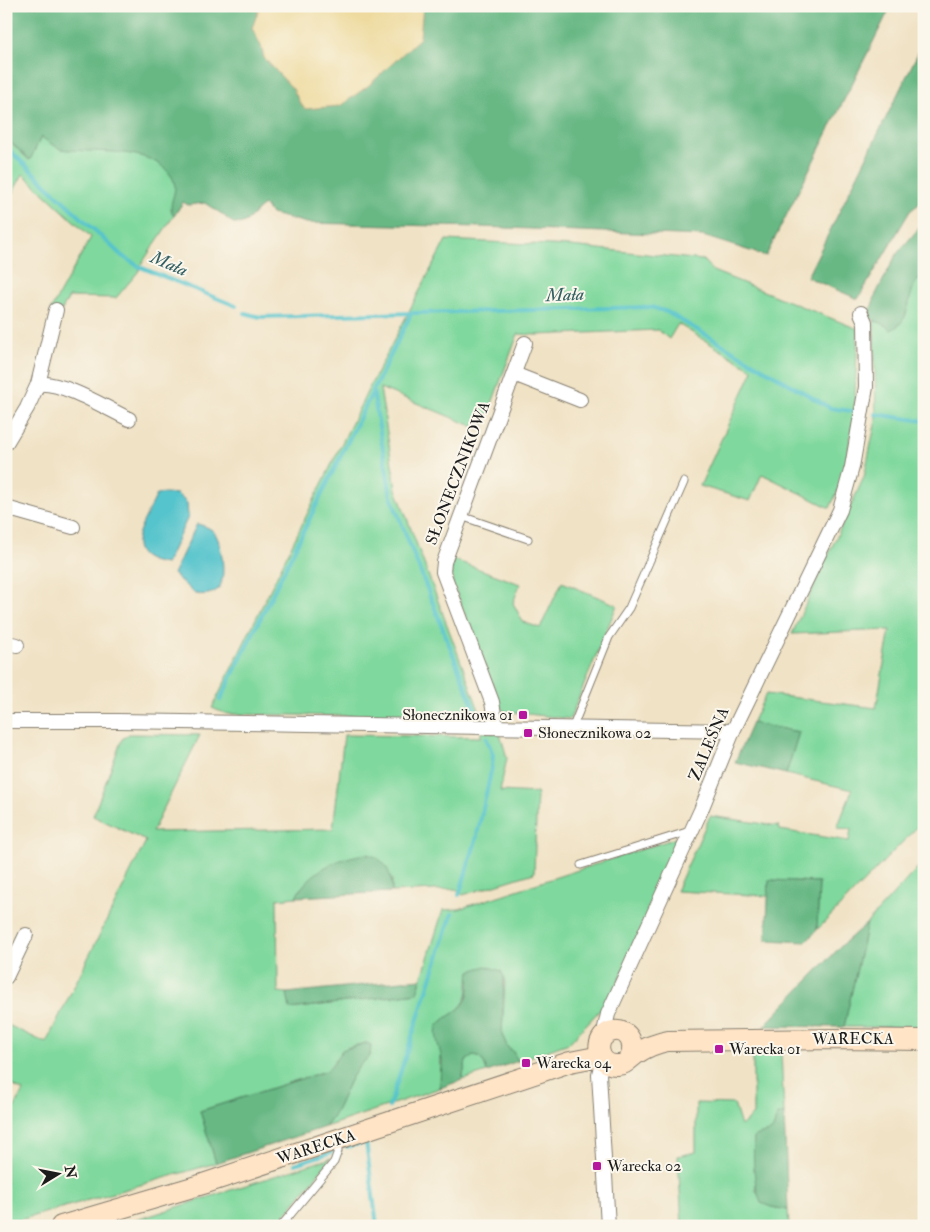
<svg xmlns="http://www.w3.org/2000/svg" width="930" height="1232" font-family="'IM FELL Double Pica',serif">
<rect width="100%" height="100%" fill="#fbf7ec"/>
<filter id="ink" filterUnits="userSpaceOnUse"><feTurbulence type="fractalNoise" baseFrequency=".02" numOctaves="2"/><feDisplacementMap in="SourceGraphic" scale="10" xChannelSelector="R" yChannelSelector="G"/><feConvolveMatrix kernelMatrix="1 2 1 2 8 2 1 2 1" color-interpolation-filters="sRGB"/></filter>
<filter id="wash" filterUnits="userSpaceOnUse"><feTurbulence type="fractalNoise" baseFrequency=".0096" numOctaves="4" result="noise"/><feDisplacementMap in="SourceGraphic" scale="20" xChannelSelector="R" yChannelSelector="G"/><feGaussianBlur stdDeviation="1.12" result="paint"/><feColorMatrix in="noise" values="0 0 0 0 0 0 0 0 0 0 0 0 0 0 0 0 0 1.4 0 .05"/><feComposite in="paint" operator="in"/></filter>
<g filter="url(#wash)">
<rect width="100%" height="100%" fill="#f0e2c5"/>
<g fill="#7fd89d" stroke="#4e7a5c">
<polygon points="72,78 202,174 144,260 138,272 116,298 69,297 62,310 50,311 91,237 23,174 6,205 6,138 29,160"/>
<polygon points="446,240 571,246 703,260 713,271 858,329 854,416 844,477 830,508 762,474 750,501 700,486 753,370 678,324 669,339 658,330 536,335 518,334 482,430 380,388 396,489 482,718 227,714 212,708 368,390"/>
<path d="M924,274v546l-107,110 2,-48 -50,-2v16l-93,-5 34,-75 69,10 1,4 69,11 2,-12 -14,-1 15,-38 -66,-16 13,-42 -47,-9 14,-29 110,14 14,-78 -98,4 72,-157 12,-57 -2,-99 9,2 22,-6c4,-15 5,-33 19,-43z"/>
<polygon points="452,559 520,584 513,603 523,622 540,628 562,582 617,605 570,719 503,711 453,584 451,570"/>
<path d="M481,732l19,1 7,25 -7,33 37,2 -3,80 -71,22 -7,-6 -64,3v-13l-91,9 -5,9 -19,2 1,93 9,1 4,16 126,-16 26,-83 16,-1 223,-73 -75,172 -8,3 -30,32 -51,18 -6,-11 -4,-2 -6,-13 3,-52 -4,-12 -15,-5 -18,16c1,16 -5,26 -20,35l-7,37 -1,34 -115,39c20,-22 19,-51 45,-71l1,-11 -5,-2c-7,2 -19,3 -24,8 -6,5 -8,13 -16,20l-126,40 16,52 -210,61v-100l17,-33 -17,-9v-58l40,19 100,-202 -53,-25 29,-77 7,-5 71,1 -48,97 181,-3 11,-94 137,2z"/>
<polygon points="924,861 924,1027 844,1027 867,923"/>
<path d="M781,1052l3,61 -7,3c-2,4 -2,10 -4,13 -2,5 -14,6 -19,8l2,54 15,16 17,3 1,16h-107l-4,-70 18,-4v-49l38,1 7,22 12,-11v-62z"/>
<path d="M473,1056c10,1 11,7 14,16l-25,8 4,-19z"/>
<polygon points="331,1158 276,1226 118,1226"/>
</g>
<g fill="#67b884" stroke="#426a50">
<path d="M6,6h885l-125,250 -63,-20 -221,-9 -175,-4 -35,-9 -8,-9c-8,5 -12,12 -18,16 -11,7 -17,-1 -24,-7 -6,-4 -12,-7 -17,-11l-17,2 -5,-3 -9,14c-10,-13 10,-26 -5,-43 -18,-22 -55,-21 -81,-22 -9,-1 -18,0 -27,-2 -7,-3 -14,-8 -20,-12l-11,23 -24,-22z"/>
<polygon points="924,41 924,200 910,211 858,299 807,277"/>
<path d="M924,222v52c-21,14 -8,45 -33,56 -8,-8 -15,-8 -23,-13l8,-23 20,-39z"/>
<polygon points="752,723 799,732 786,774 735,762"/>
<path d="M367,854c20,5 25,20 25,38l-96,5c13,-26 43,-40 71,-43z"/>
<polygon points="769,880 819,882 817,930 806,942 766,940"/>
<polygon points="867,923 844,1027 764,1026 843,944"/>
<path d="M486,966l15,5 3,6 -2,58 6,13 4,2 6,11 -31,11c-3,-9 -4,-15 -14,-16l-7,5 -4,19 -22,8c0,-9 2,-18 2,-27 -1,-11 -8,-22 -5,-34 2,-7 23,-16 28,-25 6,-9 3,-21 5,-31z"/>
<polygon points="421,979 417,993 290,1009 287,993"/>
<path d="M366,1043l5,2 -1,11c-26,20 -25,49 -45,71l-109,36 -16,-52 126,-40 6,-5 10,-16z"/>
<path d="M784,1113l4,97 -17,-3 -10,-4c-8,-20 -8,-45 -7,-66 5,-5 16,-2 19,-8 2,-3 2,-9 4,-13z"/>
</g>
<polygon fill="#eeda9e" stroke="#857b5d" points="260,6 423,6 420,38 368,86 340,106 305,109 300,103 293,89 264,58 261,46 252,28"/>
<g fill="#56c4cc" stroke="#397074">
<path d="M165,493l12,1 10,9 1,14 -22,47c-51,-6 -22,-40 -9,-70z"/>
<path d="M197,524c8,2 15,4 19,11 6,11 11,45 2,54 -6,6 -15,6 -23,5l-22,-20z"/>
</g>
<g fill="none" stroke-linecap="round" stroke-linejoin="round">
<g stroke="#56c4cc" stroke-width="4">
<polyline points="6,147 122,256 140,267 236,306"/>
<polyline points="245,313 260,317 651,307 667,312 830,408 859,412"/>
<polyline points="373,391 391,497 478,718"/>
<polyline points="875,414 924,421"/>
<polyline points="220,700 411,314"/>
<polyline points="459,895 476,840 492,767 493,754 486,738"/>
<polyline points="389,1107 452,914"/>
<polyline points="347,1147 366,1142 377,1226"/>
<polyline points="295,1164 332,1152"/>
</g>
</g>
</g>
<g filter="url(#ink)">
<g fill="none" stroke-linecap="round" stroke-linejoin="round">
<g stroke="#867f70" stroke-width="9">
<g id="lane">
<polyline points="461,516 528,539"/>
<polyline points="572,729 609,637 629,608 684,482"/>
<polyline points="581,865 690,831"/>
<polyline points="281,1226 334,1162 338,1151 337,1141"/>
</g>
</g>
<g stroke="#867f70" stroke-width="16">
<g id="street">
<polyline points="514,374 580,400"/>
<path d="M38,384c24,-3 68,24 91,35"/>
<polyline points="6,443 27,408 38,384 56,310"/>
<polyline points="6,508 73,527"/>
<polyline points="6,643 17,645"/>
<polyline points="6,721 118,721 733,731"/>
<polyline points="496,727 492,702 443,572 444,562 525,343"/>
<polyline points="6,977 26,935"/>
<polyline points="603,1037 608,1014 701,810 733,731 840,510 852,467 866,387 865,322 861,313"/>
<polyline points="603,1059 599,1074 608,1226"/>
</g>
</g>
<g stroke="#867f70" stroke-width="22">
<g id="secondary">
<path d="M630,1058c6,-13 -1,-29 -16,-27 -21,3 -19,34 2,34 9,1 13,-6 20,-11 9,-6 21,-11 32,-13l168,-2 88,1"/>
<polyline points="61,1226 203,1184 570,1062 601,1056"/>
</g>
</g>
<use href="#lane" stroke="#fff" stroke-width="7"/>
<use href="#street" stroke="#fff" stroke-width="14"/>
<use href="#secondary" stroke="#ffe4c6" stroke-width="20"/>
</g>
</g>
<g fill="#b5179e" stroke="#fbf7ec" stroke-width="2">
<rect x="518" y="710" width="10" height="10" rx="2.5"/>
<rect x="523" y="728" width="10" height="10" rx="2.5"/>
<rect x="714" y="1044" width="10" height="10" rx="2.5"/>
<rect x="521" y="1058" width="10" height="10" rx="2.5"/>
<rect x="592" y="1161" width="10" height="10" rx="2.5"/>
</g>
<g text-anchor="middle" dominant-baseline="central" stroke-width="4" stroke-linejoin="round" paint-order="stroke">
<g font-size="16" fill="#1c1c1c" stroke="#fbf7ec">
<text transform="translate(458 473) rotate(-69)">SŁONECZNIKOWA</text>
<text transform="translate(709 744) rotate(-67)">ZALEŚNA</text>
<text x="853" y="1039">WARECKA</text>
<text transform="translate(316 1147) rotate(-18)">WARECKA</text>
</g>
<g font-size="16" fill="#1c1c1c" stroke="#fbf7ec" text-anchor="start">
<text x="513" y="715" text-anchor="end">Słonecznikowa 01</text>
<text x="538" y="733">Słonecznikowa 02</text>
<text x="729" y="1049">Warecka 01</text>
<text x="536" y="1063">Warecka 04</text>
<text x="607" y="1166">Warecka 02</text>
</g>
<g font-size="18" font-style="italic" fill="#335f62" stroke="#fbf7ec">
<text transform="translate(169 264) rotate(23)">Mała</text>
<text transform="translate(565 295) rotate(-2)">Mała</text>
</g>
</g>
<rect width="930" height="1232" fill="none" stroke="#fbf7ec" stroke-width="25"/>
<g transform="translate(58 1174) rotate(80)" stroke="#fbf7ec" stroke-width="4" paint-order="stroke">
<path d="M0-4L9 19L0 12L-9 19Z" fill="#1c1c1c"/>
<text y="-8" font-size="14" font-weight="bold" text-anchor="middle" fill="#1c1c1c">N</text>
</g>
</svg>
